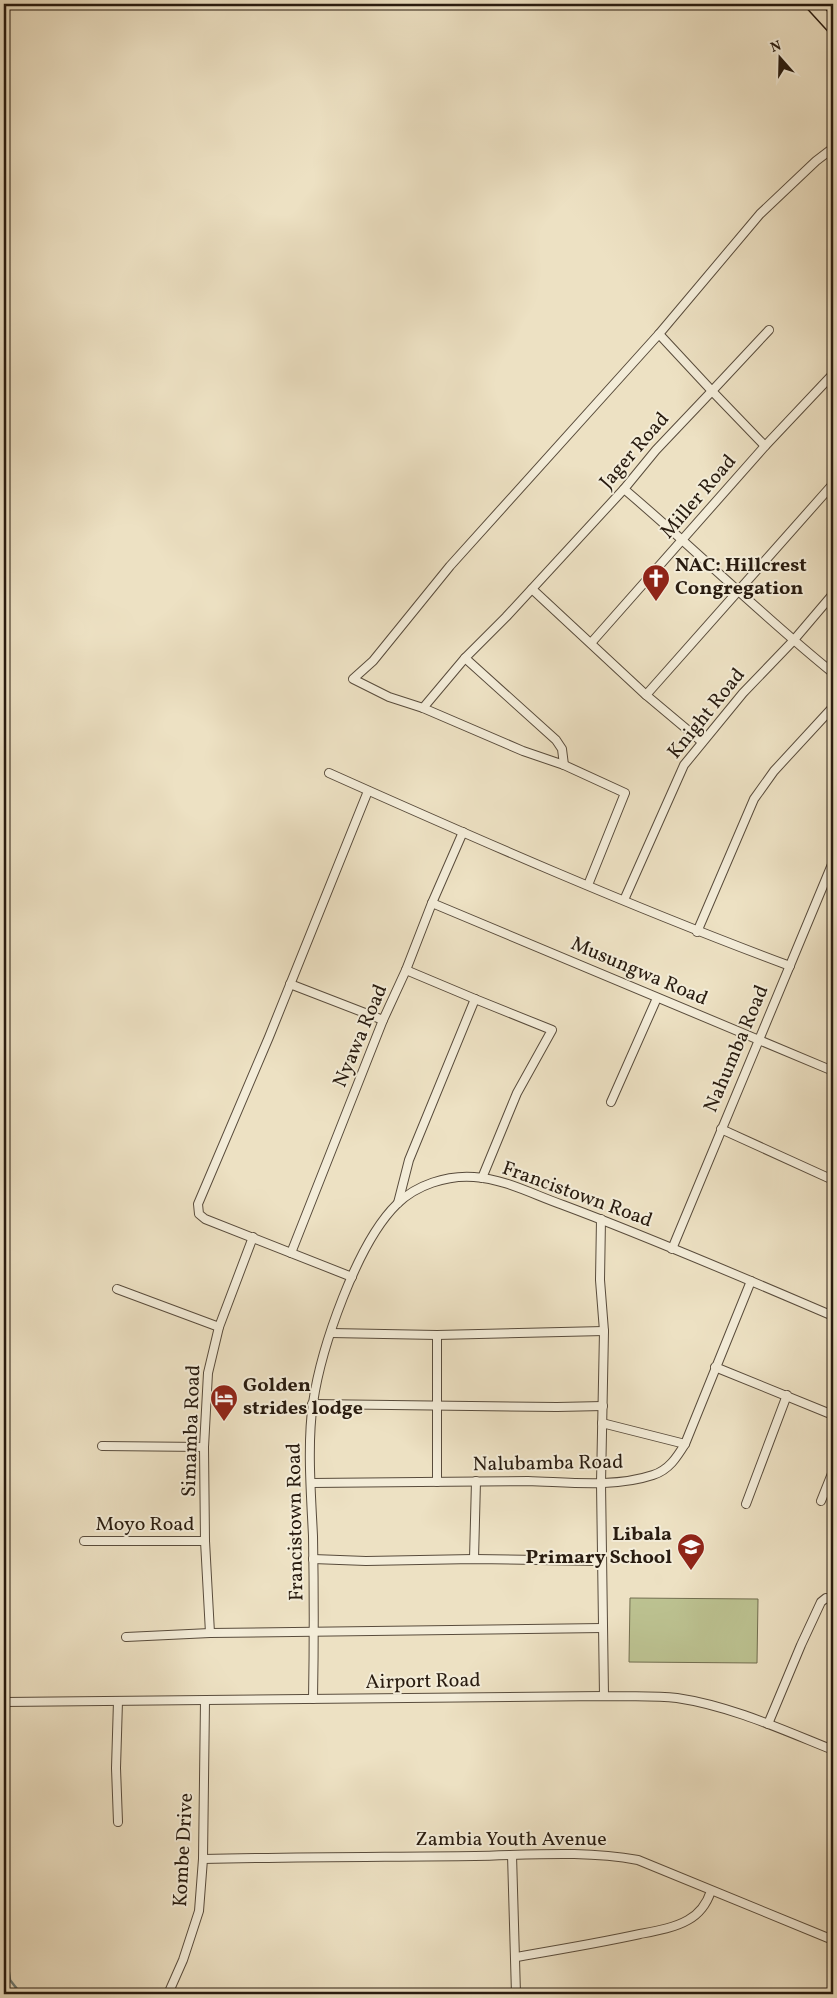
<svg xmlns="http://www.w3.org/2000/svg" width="837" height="1998" font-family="Vollkorn,serif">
<rect width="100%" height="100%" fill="#ede1c3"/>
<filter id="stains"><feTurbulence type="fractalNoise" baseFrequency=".004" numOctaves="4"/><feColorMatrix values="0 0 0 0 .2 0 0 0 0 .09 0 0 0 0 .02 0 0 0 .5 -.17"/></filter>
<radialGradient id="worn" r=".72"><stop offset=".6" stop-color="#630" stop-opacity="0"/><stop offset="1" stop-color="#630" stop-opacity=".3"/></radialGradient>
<polygon fill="#bcc291" stroke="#726e50" points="630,1598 758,1599 757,1663 629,1662"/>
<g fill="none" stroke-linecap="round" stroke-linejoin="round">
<polyline stroke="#6d7c76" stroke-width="2.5" points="4,1852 7,1883 7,1959 10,1980 21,1994"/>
<g stroke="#594c3c" stroke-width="10">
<g id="minor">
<polyline points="659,334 712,391 769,330"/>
<path d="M624,489c71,60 137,126 209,184"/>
<polyline points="532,589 646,695 702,742"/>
<polyline points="591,643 765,446 833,374"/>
<polyline points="646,695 833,484"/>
<polyline points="423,708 465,658"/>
<polyline points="564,765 562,749 556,740 465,658 506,617 624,489 656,450 712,391 765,446"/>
<path d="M329,773c152,68 305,135 461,193"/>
<polyline points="588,885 625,793 564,765 523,751 423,708 389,697 353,679 373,661 450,566 659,334 760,214 816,161 833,148"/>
<polyline points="624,900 684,765 743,693 793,641 833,594"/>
<polyline points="432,903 833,1071"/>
<polyline points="697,932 754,799 774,771 833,707"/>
<polyline points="406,970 475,999 552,1030 517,1093 482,1178"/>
<polyline points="290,984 383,1020"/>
<polyline points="611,1102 657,998"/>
<polyline points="721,1129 833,1180"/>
<polyline points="398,1203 409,1160 475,999"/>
<polyline points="601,1219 600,1280 604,1331 601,1483 604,1696"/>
<polyline points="672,1249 833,862"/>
<polyline points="291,1253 383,1020 406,970 432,903 463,832"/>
<polyline points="352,1277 205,1219 199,1214 198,1204 269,1037 368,791"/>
<polyline points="117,1289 219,1327"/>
<polyline points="331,1333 437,1335 604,1331"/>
<polyline points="715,1367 833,1415"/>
<polyline points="312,1404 557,1407 603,1406"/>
<polyline points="602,1423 685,1444"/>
<polyline points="102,1446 204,1447"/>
<polyline points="437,1482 437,1335"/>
<path d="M311,1483c72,0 145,-2 217,-2 40,1 86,7 125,-6 16,-5 24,-18 32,-31l66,-163"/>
<polyline points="821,1501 833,1471"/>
<polyline points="746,1504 787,1395"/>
<polyline points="84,1541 205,1541"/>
<polyline points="313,1559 366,1561 474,1559 601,1561"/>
<polyline points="474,1559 476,1481"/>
<polyline points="210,1633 205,1541 204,1447 208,1373 219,1327 253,1237"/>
<polyline points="126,1637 210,1633 603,1628"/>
<path d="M313,1699c1,-54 1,-108 0,-163 -2,-41 -6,-93 0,-133 8,-55 44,-160 84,-199 19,-19 50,-29 77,-27 31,2 60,18 89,28 91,34 181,73 270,111"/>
<polyline points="118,1701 116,1768 118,1822"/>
<path d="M4,1702l600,-6c24,1 49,-1 73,2 54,8 106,32 156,52"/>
<polyline points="768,1724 801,1645 821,1602 826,1598 833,1601"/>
<polyline points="512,1855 516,1994"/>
<path d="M203,1859c91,-2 181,-2 272,-3 55,-1 109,-6 163,4l195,80"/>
<path d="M516,1957c41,-7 83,-14 124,-23 16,-3 34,-6 48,-14 11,-6 19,-17 23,-29"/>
<polyline points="168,1994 183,1960 199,1911 203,1859 205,1701"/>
</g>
</g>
<g stroke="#281b0f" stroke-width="15">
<polyline id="highway" points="812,4 833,27"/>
</g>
<use href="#minor" stroke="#f3ecd8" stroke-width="8"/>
<use href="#highway" stroke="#ede1c3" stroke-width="12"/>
</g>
<defs>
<g id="church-pin" transform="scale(1.4375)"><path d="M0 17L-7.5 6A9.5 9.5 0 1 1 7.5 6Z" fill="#8f2418" stroke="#f3ecd8"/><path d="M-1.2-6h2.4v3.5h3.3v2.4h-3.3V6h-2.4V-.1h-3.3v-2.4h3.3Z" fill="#fff"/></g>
<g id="hotel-pin" transform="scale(1.4375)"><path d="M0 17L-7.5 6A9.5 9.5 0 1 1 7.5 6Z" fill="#8f2418" stroke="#f3ecd8"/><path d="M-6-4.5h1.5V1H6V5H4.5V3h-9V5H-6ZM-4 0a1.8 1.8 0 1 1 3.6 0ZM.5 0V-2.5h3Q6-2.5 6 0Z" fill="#fff"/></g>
<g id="school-pin" transform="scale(1.4375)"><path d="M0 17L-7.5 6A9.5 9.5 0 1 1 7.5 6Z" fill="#8f2418" stroke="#f3ecd8"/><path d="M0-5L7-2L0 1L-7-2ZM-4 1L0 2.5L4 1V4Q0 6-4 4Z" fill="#fff"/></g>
</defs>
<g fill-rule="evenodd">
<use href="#church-pin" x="656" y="578"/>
<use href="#hotel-pin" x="224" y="1398"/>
<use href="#school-pin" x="691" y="1547"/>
</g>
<g text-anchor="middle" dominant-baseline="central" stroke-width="4" stroke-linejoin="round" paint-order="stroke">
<g font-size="20" fill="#281b0f" stroke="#f3ecd8">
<text transform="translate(635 451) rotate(-49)">Jager Road</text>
<text transform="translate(699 497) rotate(-49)">Miller Road</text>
<text transform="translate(707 714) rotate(-51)">Knight Road</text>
<text transform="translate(639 972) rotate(23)">Musungwa Road</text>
<text transform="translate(361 1036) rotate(-67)">Nyawa Road</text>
<text transform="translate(737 1049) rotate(-67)">Nahumba Road</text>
<text transform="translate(577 1195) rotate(20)">Francistown Road</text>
<text transform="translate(192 1431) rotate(-88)">Simamba Road</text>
<text transform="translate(548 1464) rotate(-1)">Nalubamba Road</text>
<text transform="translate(296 1522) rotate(-91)">Francistown Road</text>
<text x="145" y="1525">Moyo Road</text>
<text transform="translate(423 1682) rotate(-1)">Airport Road</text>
<text x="511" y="1840">Zambia Youth Avenue</text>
<text transform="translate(184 1850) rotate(-87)">Kombe Drive</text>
</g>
<g font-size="20" font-weight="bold" fill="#281b0f" stroke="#f3ecd8" text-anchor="start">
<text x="675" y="566">NAC: Hillcrest<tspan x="675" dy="23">Congregation</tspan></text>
<text x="243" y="1386">Golden<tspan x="243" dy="23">strides lodge</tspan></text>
<text x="672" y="1535" text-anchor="end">Libala<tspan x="672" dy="23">Primary School</tspan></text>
</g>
</g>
<rect width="837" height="1998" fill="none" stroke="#ede1c3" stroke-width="20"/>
<rect x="5" y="5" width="827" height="1988" fill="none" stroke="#281b0f" stroke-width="2.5"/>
<rect x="10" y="10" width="817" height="1978" fill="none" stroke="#281b0f"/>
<g transform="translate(780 58) rotate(340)" stroke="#f3ecd8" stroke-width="4" paint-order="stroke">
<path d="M0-4L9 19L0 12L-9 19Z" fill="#281b0f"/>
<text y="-8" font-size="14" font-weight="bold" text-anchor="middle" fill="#281b0f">N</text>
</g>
<rect width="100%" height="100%" filter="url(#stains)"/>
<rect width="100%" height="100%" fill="url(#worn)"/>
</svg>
